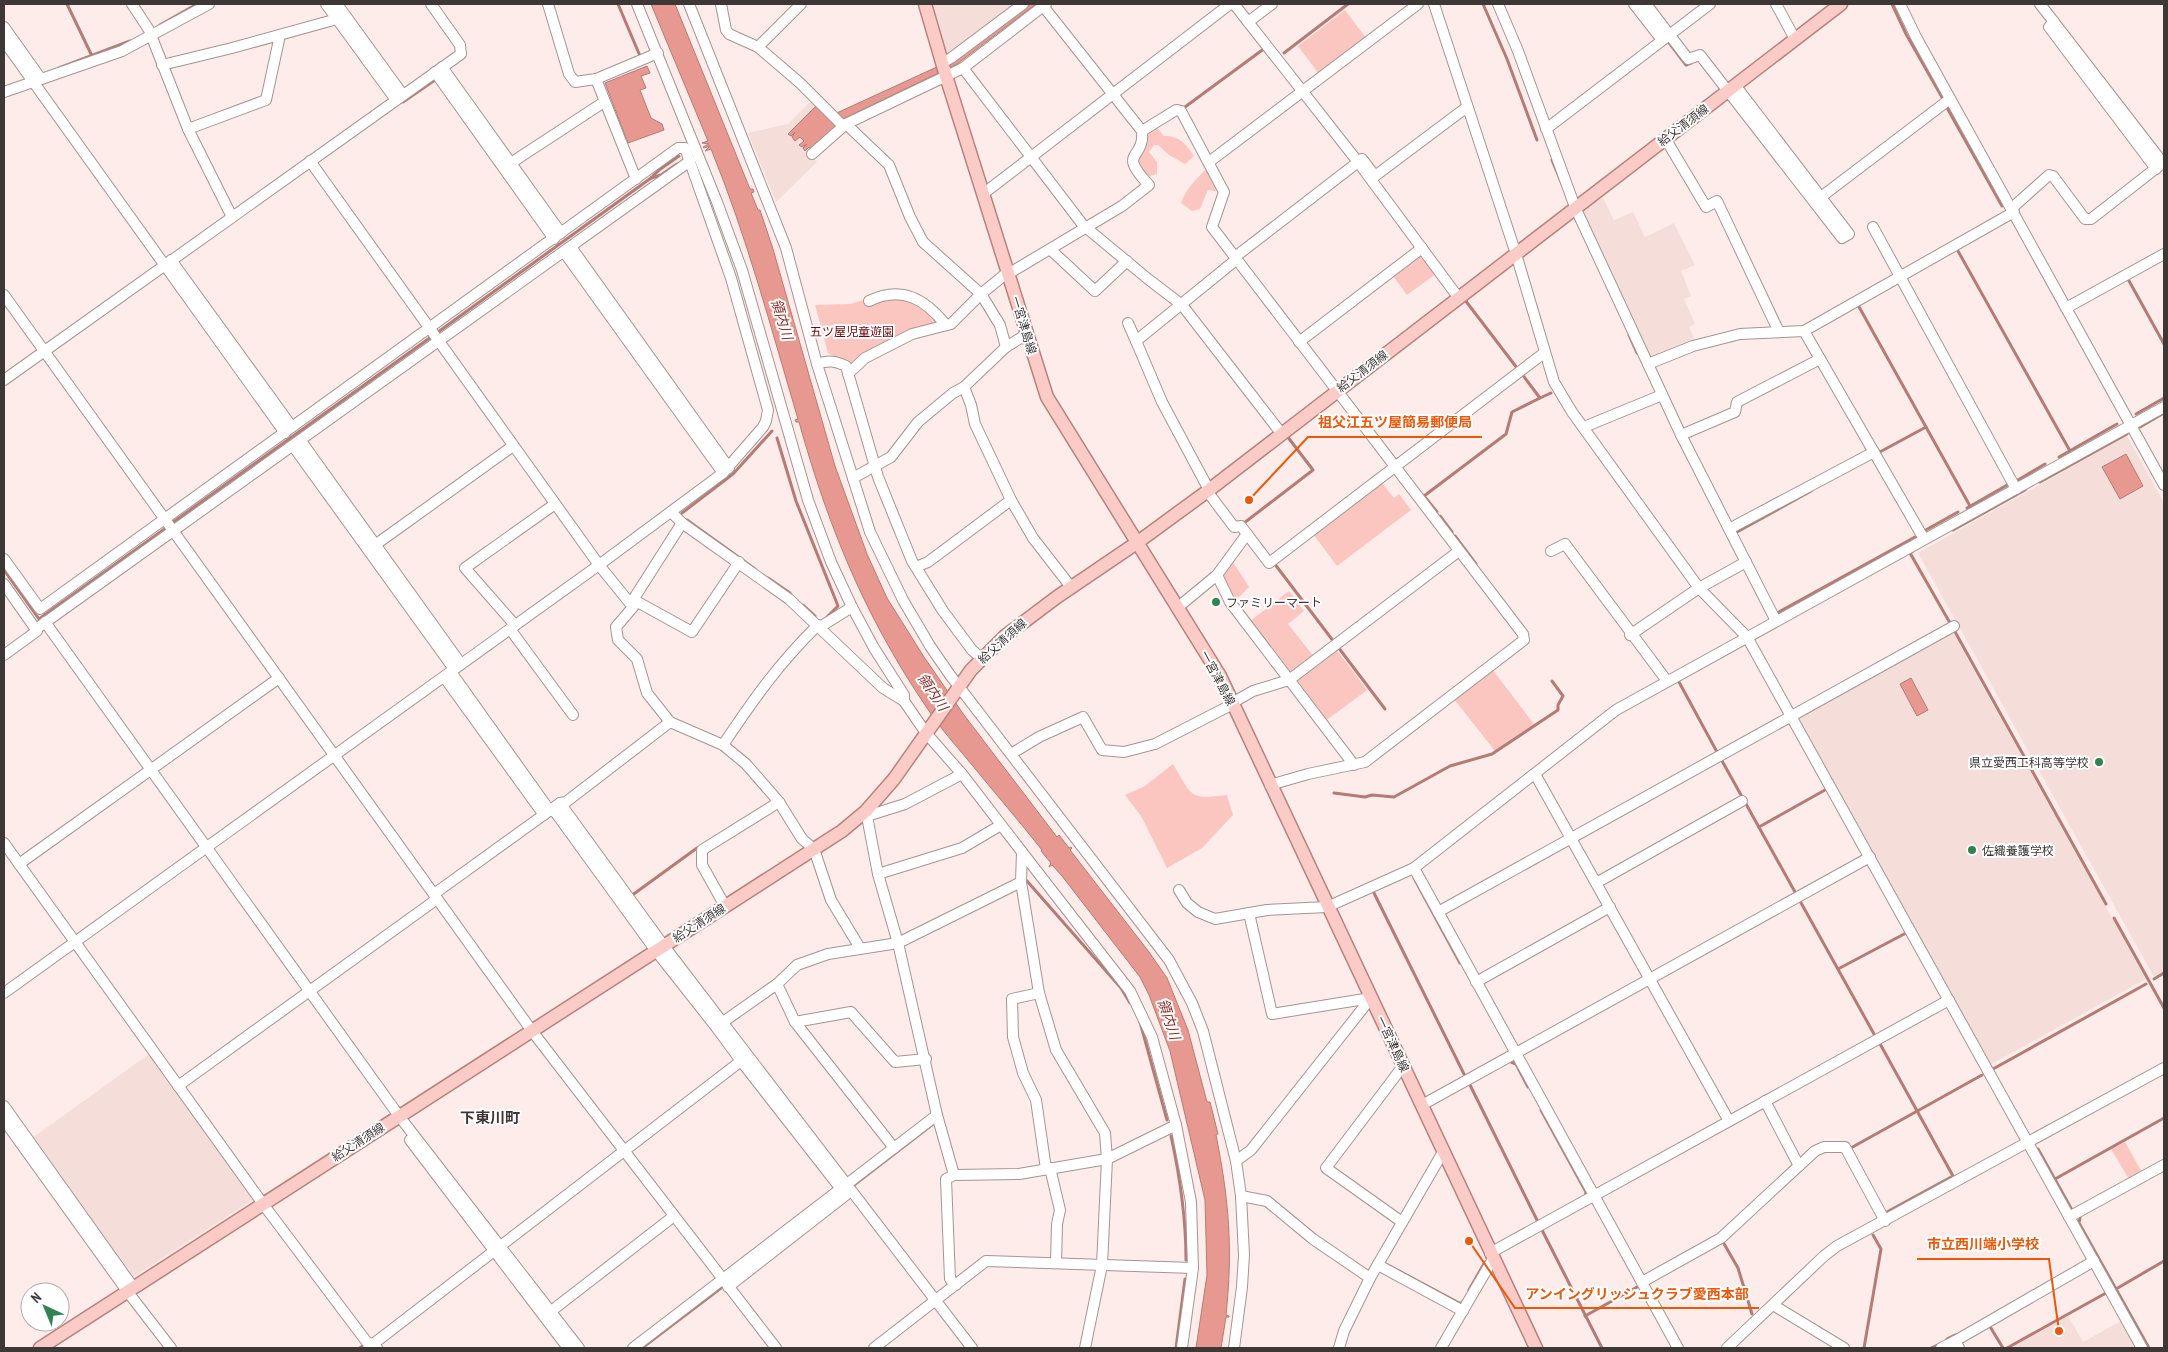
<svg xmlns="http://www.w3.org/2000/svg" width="2168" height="1352" font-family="'PT Sans Narrow','Noto Sans JP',sans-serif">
<rect width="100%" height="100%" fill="#fdecea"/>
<g fill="#f5ddda">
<polygon points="930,4 1018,4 947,58"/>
<polygon points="812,100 818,106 792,129 791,136 795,132 792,137 795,141 800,137 804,141 800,145 802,147 806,143 803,148 809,146 812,150 809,153 817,162 776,202 748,133 788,124"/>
<polygon points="1601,194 1614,220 1633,212 1645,237 1674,223 1695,265 1681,271 1691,296 1684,299 1695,324 1689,327 1696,343 1649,361 1582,215 1582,209"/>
<polygon points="2127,436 2164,503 2164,972 2154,977 1918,553"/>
<polygon points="1952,631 2146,979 1990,1065 1798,720 1800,715"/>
<polygon points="149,1054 254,1199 130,1279 31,1139"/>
<polygon points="2068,1316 2083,1342 2121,1321 2137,1348 2010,1348"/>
</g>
<g fill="#fcc6c0">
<polygon points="1345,10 1366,38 1319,74 1298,46"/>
<path d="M1157,128l7,8c16,0 21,7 30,20l-9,8 -16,-9 -11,-10h-4l-5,7 8,10v12l-11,3 -10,-11 9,-31z"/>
<path d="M1205,170l4,1 10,18 -4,2 -7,-1 -8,19 -8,2 -11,-8c5,-14 14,-22 24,-33z"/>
<polygon points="1418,252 1437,273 1407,295 1391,273"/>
<path d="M881,298l32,2 24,19 -3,6c-24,6 -68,21 -84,40l-22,-12 -13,-48 35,-1 17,-5z"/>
<polygon points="1381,482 1394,498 1399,494 1411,510 1337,566 1313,534"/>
<polygon points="1231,559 1249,587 1234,602 1220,575"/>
<polygon points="1289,591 1304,611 1288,624 1315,658 1290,675 1249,622"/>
<polygon points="1335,648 1367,690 1324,722 1294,679"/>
<polygon points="1492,669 1534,724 1495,751 1454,699"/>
<path d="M1173,764c19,32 16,36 54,31l6,20 -31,33 -35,20 -26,-52 -16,-21 20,-9z"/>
<polygon points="2125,1142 2143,1174 2130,1181 2111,1149"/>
</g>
<g fill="#e79991" stroke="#b47c76">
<path d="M651,4h24l75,185h3l1,3 -3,1 7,17h2l13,39 62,217 32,88 20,44 37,59 40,58 93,122 2,-2 10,13 2,-1 1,1 -2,2 79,102 18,26 21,52 19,72h3l8,32 -2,1c13,65 17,114 10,180l3,1v1h-3l-5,31h-25l11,-73 -2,-75 -35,-149 -21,-56 -9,-18 -78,-101 -10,-11 -3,2 2,-4 -10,-12 1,-1c-23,-29 -47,-57 -70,-85 -12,-15 -25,-29 -36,-44 -67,-95 -106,-188 -137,-299h-3l-1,-2 3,-1c-27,-91 -51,-182 -87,-270l-6,2 5,-5 -6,2 -1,-1 6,-3 -7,-1 6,-2z"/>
<polygon points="1026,4 1036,4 957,64 845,118 811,148 809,147 805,151 803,148 807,144 802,147 799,145 804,141 800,137 795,141 792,137 795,132 791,136 788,134 815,107 818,106 827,116 839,112 952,60"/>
<polygon points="647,66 650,73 641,76 646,88 640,90 651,118 662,124 664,130 628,143 605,83"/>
<polygon points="2126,454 2143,486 2120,499 2102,467"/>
<polygon points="1911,678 1928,710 1917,716 1900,684"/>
</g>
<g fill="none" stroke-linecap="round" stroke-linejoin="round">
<g stroke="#b47c76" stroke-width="3">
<polyline points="67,4 92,56"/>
<polyline points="618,4 640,56"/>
<polyline points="1483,4 1507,59 1537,140"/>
<polyline points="1892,4 1906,34 1943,99"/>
<polyline points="160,25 197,4"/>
<polyline points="1667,40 1686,65 1691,63"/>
<polyline points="1284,53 1348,4"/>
<polyline points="59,68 130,41"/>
<polyline points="403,102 435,80"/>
<polyline points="1946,106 2002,206"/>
<polyline points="1185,107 1265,48"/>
<polyline points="1552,160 1562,184"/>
<polyline points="651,178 659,170 679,156"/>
<polyline points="1958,251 2070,451"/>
<polyline points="2128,279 2164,344"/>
<polyline points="1465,300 1517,368"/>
<polyline points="1858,305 1970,506"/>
<polyline points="438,332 651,178 661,175 677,164"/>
<polyline points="1629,335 1637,353"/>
<polyline points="1540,398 1551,393"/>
<polyline points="2136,414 2164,398"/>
<polyline points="2140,427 2164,413"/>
<polyline points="777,438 796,501 838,606 827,617"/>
<polyline points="1878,453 1926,427"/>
<polyline points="2059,457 2117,424"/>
<polyline points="2018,480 2045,464"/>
<polyline points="2040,482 2127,434"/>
<polyline points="1967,508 2009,484"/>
<polyline points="1437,512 1424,496 1506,434 1512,412 1540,398 1522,374"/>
<polyline points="682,513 733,474 772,431"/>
<polyline points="1440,516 1452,532"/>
<polyline points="687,520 755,569"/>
<polyline points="172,523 431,337"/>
<polyline points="1245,525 1244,523 1313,470 1287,436"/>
<polyline points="1953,530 2025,490"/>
<polyline points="1924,531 1958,512"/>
<polyline points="1737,532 1811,491"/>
<polyline points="1455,536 1476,564"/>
<polyline points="1912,552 1910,553 1950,623"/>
<polyline points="1274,563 1334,642"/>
<polyline points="4,570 39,619 166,528"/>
<polyline points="768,578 790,593"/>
<polyline points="803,605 815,616"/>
<polyline points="1777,613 1915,537"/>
<polyline points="1954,630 2106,904"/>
<polyline points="1338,647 1385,709"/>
<polyline points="1679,682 1717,752"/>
<polyline points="1721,759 1795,892"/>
<polyline points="1334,793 1365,797 1372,795 1394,797 1450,766 1492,754 1558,710 1558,705 1563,696 1552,681"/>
<polyline points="1759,827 1825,790"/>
<polyline points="1414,878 1460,963"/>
<polyline points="1027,881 1121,988 1130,1003"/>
<polyline points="1374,893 1464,1074"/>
<polyline points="631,896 697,848"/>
<polyline points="1800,901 1874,1034"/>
<polyline points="2114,918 2164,1008"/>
<polyline points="1838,969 1906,933"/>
<polyline points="2154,979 2164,973"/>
<polyline points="1140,1022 1167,1120"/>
<polyline points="1879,1042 1953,1176 1885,1213"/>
<polyline points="1511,1062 1516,1064 1528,1087"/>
<polyline points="1993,1069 2146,984"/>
<polyline points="1470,1085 1538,1222"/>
<polyline points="1541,1110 1586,1192 1585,1196"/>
<path d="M1171,1136c9,41 15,81 15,124"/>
<polyline points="1849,1149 1982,1075"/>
<polyline points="2038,1149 2072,1210 2074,1210"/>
<polyline points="2055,1179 2164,1118"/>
<polyline points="854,1185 933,1124"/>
<polyline points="2080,1218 2079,1223 2149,1348"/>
<polyline points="1542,1230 1602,1348"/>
<polyline points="1723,1242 1738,1268 1752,1314"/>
<polyline points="1385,1261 1384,1263 1461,1304 1462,1302"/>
<polyline points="2116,1289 2164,1261"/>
<polyline points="1469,1290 1485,1262"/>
<polyline points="1585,1316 1639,1286"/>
<polyline points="1989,1325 2003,1348"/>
<polyline points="1947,1339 1955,1335"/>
<polyline points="360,1348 364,1345"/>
<polyline points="642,1348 721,1288"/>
<polyline points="1176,1348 1185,1279"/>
<polyline points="1864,1348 1881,1249 1873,1235"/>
<polyline points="1931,1348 1940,1344"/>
<polyline points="2007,1348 2106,1293"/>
</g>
<g stroke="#a49593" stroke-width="12">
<g id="minor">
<polyline points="132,4 149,30 188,129 232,217"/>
<polyline points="326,4 396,100"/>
<polyline points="337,4 403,95"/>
<polyline points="548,4 569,74 575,82 596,79 636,179"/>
<polyline points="637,4 717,202 742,270 808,500 831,562 852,607 874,648 904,695 904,701 926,733 962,774 1022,852 1021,882 1039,993 1056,1050 1105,1133 1107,1159 1102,1265 1085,1348"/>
<polyline points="689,4 786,248 817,364 870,532 903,600 930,646 950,675 1169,960 1192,1003 1203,1031 1236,1161 1241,1196 1244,1255 1242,1287 1234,1348"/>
<polyline points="721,4 726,30 729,34 758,47 800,83 843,126"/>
<polyline points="1434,4 1516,254 1554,382 1572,412 1699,588 1747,637 2142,1348"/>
<polyline points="1498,4 1518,51 1575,207 1681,435 1776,621"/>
<polyline points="1634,4 1662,40"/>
<polyline points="1646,4 1688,59 1700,55 1842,238 1849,234 1735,85"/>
<polyline points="1776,4 1795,39"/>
<polyline points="1900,4 1916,37 2164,485"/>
<polyline points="2040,4 2163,163"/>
<polyline points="1043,6 1142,131 1176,110 1181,111 1224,192 1212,227 1523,634 1524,640 1365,762 1308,774 1270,785"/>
<polyline points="1248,22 1272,4"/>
<polyline points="2054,22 2049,27 2156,169"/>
<polyline points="4,27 41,79"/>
<polyline points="4,41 285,433"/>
<polyline points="758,47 801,4"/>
<polyline points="942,63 951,58 1023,4"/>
<polyline points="162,65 232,48 337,19"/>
<polyline points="442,67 561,233"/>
<polyline points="963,68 1083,225 1148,279 1182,305 1281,433"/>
<polyline points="435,72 554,239"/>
<polyline points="596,79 658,53"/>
<polyline points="4,92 122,51 209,4"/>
<polyline points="846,124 889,165 910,217 923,242 981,294 1008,272"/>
<polyline points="188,129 266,100 280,35"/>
<polyline points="1546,129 1710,4"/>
<polyline points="1665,138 1706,207 1717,201 1779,332"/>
<polyline points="812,154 846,124 963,68 1046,4"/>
<polyline points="310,161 599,565 633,607 616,627 618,640 637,659 647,693 670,722 723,745 746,764 779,802 802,839 814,849 831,900 860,948"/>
<polyline points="1209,162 1418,4"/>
<polyline points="511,163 604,102"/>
<polyline points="983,194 1230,4 1234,4 1358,162 1458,297"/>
<polyline points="1821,197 1950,99"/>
<polyline points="2012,208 2049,175 2053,176 2085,219 2091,219 2164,162"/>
<polyline points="1873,227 2016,489"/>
<polyline points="571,247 729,468"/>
<polyline points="1051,250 1095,291 1127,261"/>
<polyline points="564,252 723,473"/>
<polyline points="1235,257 1362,159 1375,176 1467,107"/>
<polyline points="171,260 292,427"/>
<path d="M1008,274l114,-68 27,-21c-33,-35 -4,-24 -7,-54"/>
<polyline points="4,295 532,1031 776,1348"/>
<path d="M869,301c33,-16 56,-2 77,24"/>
<polyline points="2066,308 2164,254"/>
<polyline points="1128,323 1136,341"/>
<polyline points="1804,331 1924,539"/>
<polyline points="1027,334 1006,347 964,387 971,405 975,424 1011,500 1033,538 1071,587"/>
<polyline points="1299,342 1422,248"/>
<path d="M817,364c11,-4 19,-3 29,2l32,111 34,84 31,50 29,39 9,8"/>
<polyline points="1648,364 1693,346 1740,334 1804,331 2014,212"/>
<polyline points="848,374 865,358 912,334 951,324 981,294 1000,325 1006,347"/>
<polyline points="4,380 461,54 460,45 431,4"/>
<polyline points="1584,427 1662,395"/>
<polyline points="1681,435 1735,412 1737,402 1820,359"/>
<polyline points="301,441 461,664"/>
<polyline points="293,446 454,669"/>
<polyline points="853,478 891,457 918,422 953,393 964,387"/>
<polyline points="1209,490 1162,402 1136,341 1237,259"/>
<polyline points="1207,491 1234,527 1241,526 1269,563 1544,353"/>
<polyline points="671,512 682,523 789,599 883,688 904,701"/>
<polyline points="1729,529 1874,452"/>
<polyline points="375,545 513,446"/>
<polyline points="1551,551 1565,544 1667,681"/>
<polyline points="4,559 40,609 678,148 685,148 731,278 768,410 766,421 763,427 723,473 599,565 4,993"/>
<polyline points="916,567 928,562 1011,500"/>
<polyline points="1217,575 1230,602 1354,765"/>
<polyline points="4,584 37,631 4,655"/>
<polyline points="634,600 692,632 739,562"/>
<polyline points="631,603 682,523"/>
<polyline points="1177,608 1217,575 1247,534"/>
<polyline points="45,622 399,1116 579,1348"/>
<polyline points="515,625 465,568 555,504"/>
<polyline points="820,627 852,607"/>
<polyline points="36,629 690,161"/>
<polyline points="510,629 573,715"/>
<polyline points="1630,635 1699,588 1746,562"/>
<polyline points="451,672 550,811"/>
<polyline points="444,677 544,815"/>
<polyline points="1232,703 1253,691 1289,680 1459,551"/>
<path d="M723,745c30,-45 56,-82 95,-120"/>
<polyline points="1011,754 1039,737 1083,717 1102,750 1124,752 1155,744 1233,704"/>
<polyline points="1535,774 1729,1121"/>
<polyline points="560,803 664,946 972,1348"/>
<polyline points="553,809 656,951 716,1027"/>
<polyline points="866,811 878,874 898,943 937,1115 954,1175 946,1179 950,1279 956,1285"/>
<polyline points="867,816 905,804 962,774"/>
<polyline points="4,843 263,1204 366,1341 377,1348"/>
<polyline points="1022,852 1130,991 1152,1037 1176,1125 1191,1202 1193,1268 1182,1348"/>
<polyline points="19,864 279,678"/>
<polyline points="1414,868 1678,1348"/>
<polyline points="878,874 962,848 1001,825"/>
<polyline points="1596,883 1742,801"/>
<polyline points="1179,890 1187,903 1198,912 1215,919 1267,910 1327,907 1414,868 1616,710 2164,407"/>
<polyline points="434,894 560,803 566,802 670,722"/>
<polyline points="725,906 702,865 702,850 779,802"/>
<polyline points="1438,912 1954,626"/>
<polyline points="1249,913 1272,1014 1371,998"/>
<polyline points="1476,982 1610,907"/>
<polyline points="777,984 795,1022 851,1012 895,1062 926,1059"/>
<polyline points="1039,993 1012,999 1013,1037 1023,1073 1036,1100 1046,1169"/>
<polyline points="795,1022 894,1148"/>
<polyline points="741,1061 841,1189"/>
<polyline points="178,1086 437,899"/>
<polyline points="1765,1101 1799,1166"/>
<polyline points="1422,1105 1870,857"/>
<polyline points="4,1106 133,1287"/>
<polyline points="4,1120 127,1291 171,1348"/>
<polyline points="410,1140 568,1348"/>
<polyline points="1236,1161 1251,1150 1371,998"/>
<polyline points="1050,1168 1060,1210 1057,1224 1056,1263"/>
<polyline points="954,1175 1019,1174 1107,1159 1176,1125"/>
<polyline points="1241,1196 1267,1201 1313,1239 1370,1278"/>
<polyline points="2069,1217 2164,1165"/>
<polyline points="1402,1222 1326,1168 1403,1066"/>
<polyline points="1490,1253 1949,1000"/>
<polyline points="1378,1265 1463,1311"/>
<polyline points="1642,1282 1721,1238 1815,1151 1824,1147 1845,1147 1885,1221"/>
<polyline points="728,1287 851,1191"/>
<polyline points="1773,1305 1844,1348"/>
<polyline points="550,1312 674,1216"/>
<polyline points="1955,1341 2094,1261"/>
<polyline points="368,1348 741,1061 716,1027 777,984 797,965 828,954 898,943 1021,882"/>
<polyline points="633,1348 937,1115"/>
<polyline points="874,1348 986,1261 1193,1268"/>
<polyline points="1339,1348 1344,1331 1370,1278 1443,1152"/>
<polyline points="1441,1348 1493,1259"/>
<polyline points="1727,1348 1824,1256 1837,1246 2164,1068"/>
<polyline points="1941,1348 1955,1341 1959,1348"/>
</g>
</g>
<g stroke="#b7827c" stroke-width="15">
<g id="major">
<polyline points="925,4 946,76 1047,397 1220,676 1536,1348"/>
<polyline points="40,1348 842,831 866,811 894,779 971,670 1005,636 1057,597 1138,542 1209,490 1841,4"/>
</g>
</g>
<use href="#minor" stroke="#fff" stroke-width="10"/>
<use href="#major" stroke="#fbccc7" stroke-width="12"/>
</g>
<g fill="#328252" stroke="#fff" stroke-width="2">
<circle cx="1216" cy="602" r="5"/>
<circle cx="2099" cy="762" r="5"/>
<circle cx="1972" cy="850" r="5"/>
</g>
<g text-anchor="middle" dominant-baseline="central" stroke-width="4" stroke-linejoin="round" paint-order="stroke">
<g font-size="12" fill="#3d3736" stroke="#fff">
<text transform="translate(1683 125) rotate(-37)">給父清須線</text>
<text transform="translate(1024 325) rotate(73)">一宮津島線</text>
<text transform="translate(1362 371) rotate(-37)">給父清須線</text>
<text transform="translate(1002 641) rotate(-42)">給父清須線</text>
<text transform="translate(1218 678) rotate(62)">一宮津島線</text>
<text transform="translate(699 923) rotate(-33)">給父清須線</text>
<text transform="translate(1393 1044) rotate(65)">一宮津島線</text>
<text transform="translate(358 1142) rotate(-33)">給父清須線</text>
</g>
<g font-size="12" fill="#670a0d" stroke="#fff">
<text x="852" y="331">五ツ屋児童遊園</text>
</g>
<g font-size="12" fill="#3d3736" stroke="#fff" text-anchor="start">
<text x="1226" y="602">ファミリーマート</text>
<text x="2089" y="762" text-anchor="end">県立愛西工科高等学校</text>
<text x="1982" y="850">佐織養護学校</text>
</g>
<g font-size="14" font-style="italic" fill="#882e2a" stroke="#fff">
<text transform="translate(782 319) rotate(73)">領内川</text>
<text transform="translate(933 692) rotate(56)">領内川</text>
<text transform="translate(1169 1019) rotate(72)">領内川</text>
</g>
<g font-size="15" font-weight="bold" fill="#423634" stroke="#fff">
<text x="490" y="1117">下東川町</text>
</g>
</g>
<path fill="none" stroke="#e8590c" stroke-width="2" d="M1249 500L1308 437H1482M2059 1331L2049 1259H1917M1469 1241L1515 1308H1759"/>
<g fill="#e8590c" stroke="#fff" stroke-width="2">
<circle cx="1249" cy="500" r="5"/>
<circle cx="2059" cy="1331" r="5"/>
<circle cx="1469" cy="1241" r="5"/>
</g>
<g font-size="14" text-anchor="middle" font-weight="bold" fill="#e8590c" stroke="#fff" stroke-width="4" stroke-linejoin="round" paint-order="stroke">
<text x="1395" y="427">祖父江五ツ屋簡易郵便局</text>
<text x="1983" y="1249">市立西川端小学校</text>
<text x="1637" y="1299">アンイングリッシュクラブ愛西本部</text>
</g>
<rect width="2168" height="1352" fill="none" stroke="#3d3736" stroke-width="10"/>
<g transform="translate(45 1307) rotate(316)"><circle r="24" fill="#ffffff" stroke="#b1afaf"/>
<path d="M0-4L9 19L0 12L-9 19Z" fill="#328252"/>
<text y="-8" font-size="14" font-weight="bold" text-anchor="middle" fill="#3d3736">N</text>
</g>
</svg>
